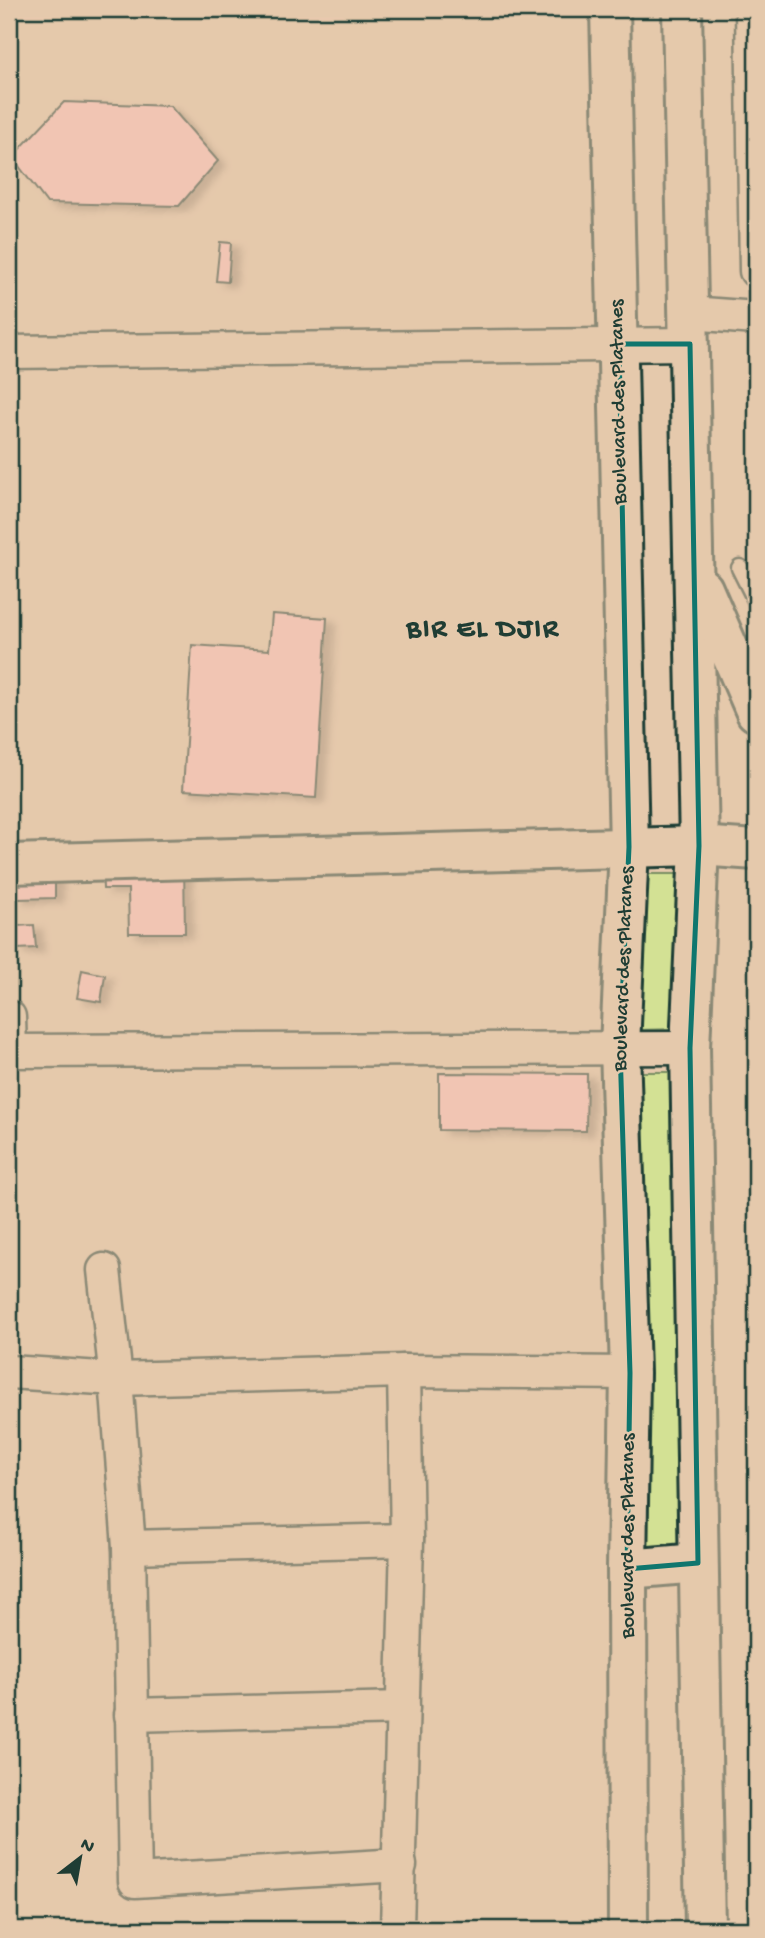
<svg xmlns="http://www.w3.org/2000/svg" width="765" height="1938" font-family="'Gochi Hand',sans-serif">
<defs>
<filter id="shadow"><feDropShadow dx="8" dy="4.5" stdDeviation="3.5" flood-color="#0004"/></filter>
</defs>
<rect width="100%" height="100%" fill="#e5c9ac"/>
<filter id="ink" filterUnits="userSpaceOnUse"><feTurbulence type="fractalNoise" baseFrequency=".0143" numOctaves="2"/><feDisplacementMap in="SourceGraphic" scale="14" xChannelSelector="R" yChannelSelector="G"/><feConvolveMatrix kernelMatrix="1 2 1 2 8 2 1 2 1" color-interpolation-filters="sRGB"/></filter>
<g filter="url(#ink)">
<rect fill="#edc7b1" x="9" y="9" width="334" height="6"/>
<g fill="#d3e194" stroke="#798f64" stroke-width="2">
<polygon points="635,874 680,874 681,1029 637,1030"/>
<polygon points="639,1072 681,1072 683,1553 643,1553"/>
</g>
<g fill="#ffc2bd" stroke="#1f3d34" stroke-width="2" filter="url(#shadow)">
<polygon points="64,102 170,106 218,161 179,206 47,203 12,157"/>
<polygon points="220,242 231,243 228,282 216,281"/>
<polygon points="272,614 327,618 316,798 183,790 192,645 269,650"/>
<polygon points="102,863 184,863 185,933 129,933 128,889 103,889"/>
<polygon points="16,870 55,870 55,898 17,899"/>
<polygon points="34,925 36,948 17,949 15,926"/>
<polygon points="82,970 105,975 101,1002 77,998"/>
<polygon points="439,1073 587,1074 586,1131 439,1130"/>
</g>
<g fill="none" stroke-linecap="round" stroke-linejoin="round">
<g stroke="#1f3d34" stroke-width="21">
<polyline id="lane" points="740,568 756,600"/>
</g>
<g stroke="#1f3d34" stroke-width="37">
<g id="street">
<polyline points="752,9 756,271"/>
<polyline points="690,313 756,318"/>
<polyline points="9,352 690,344"/>
<polyline points="9,1017 10,1051"/>
<polyline points="9,1051 690,1048"/>
<polyline points="104,1270 116,1379 129,1547 135,1881 400,1865"/>
<polyline points="9,1372 116,1379 404,1371 630,1373"/>
<polyline points="129,1547 407,1540"/>
<polyline points="131,1715 403,1708"/>
<polyline points="397,1929 407,1540 404,1371"/>
</g>
</g>
<g stroke="#1f3d34" stroke-width="44">
<polyline id="secondary" points="9,864 699,846 756,850"/>
</g>
<g stroke="#1f3d34" stroke-width="44">
<g id="primary">
<polyline points="610,9 629,847 620,1047 630,1373 627,1569 628,1929"/>
<polyline points="682,9 699,846 690,1048 705,1929"/>
<polyline points="703,589 756,712"/>
<polyline points="627,1569 698,1563"/>
</g>
</g>
<use href="#lane" stroke="#e5c9ac" stroke-width="16"/>
<use href="#street" stroke="#e5c9ac" stroke-width="32"/>
<use href="#secondary" stroke="#e5c9ac" stroke-width="38"/>
<use href="#primary" stroke="#e5c9ac" stroke-width="38"/>
</g>
</g>
<path d="M0 0H765V1938H0ZM619,344h71l9,502 -9,202 8,515 -71,6 3,-196 -10,-326 9,-200z" fill="#e5c9ac" fill-opacity=".55" fill-rule="evenodd"/>
<path fill="none" stroke="#0f766e" stroke-width="5" stroke-linejoin="round" d="M619,344h71l9,502 -9,202 8,515 -71,6 3,-196 -10,-326 9,-200z"/>
<g text-anchor="middle" dominant-baseline="central" stroke-width="5" stroke-linejoin="round" paint-order="stroke">
<g font-size="21" fill="#1f3d34" stroke="#e5c9ac">
<text transform="translate(620 402) rotate(-91)">Boulevard des Platanes</text>
<text transform="translate(625 969) rotate(-88)">Boulevard des Platanes</text>
<text transform="translate(629 1536) rotate(-90)">Boulevard des Platanes</text>
</g>
<g font-size="28" font-weight="bold" letter-spacing="2" fill="#1f3d34" stroke="#e5c9ac">
<text x="483" y="630">BIR EL DJIR</text>
</g>
</g>
<rect width="765" height="1938" fill="none" stroke="#e5c9ac" stroke-width="35"/>
<rect x="18" y="18" width="730" height="1903" fill="none" stroke="#1f3d34" stroke-width="2.5" filter="url(#ink)"/>
<g transform="translate(80 1858) rotate(31)" stroke="#e5c9ac" stroke-width="5" paint-order="stroke">
<path d="M0-5L12 26L0 18L-12 26Z" fill="#1f3d34"/>
<text y="-10" font-size="19" font-weight="bold" text-anchor="middle" fill="#1f3d34">N</text>
</g>
</svg>
